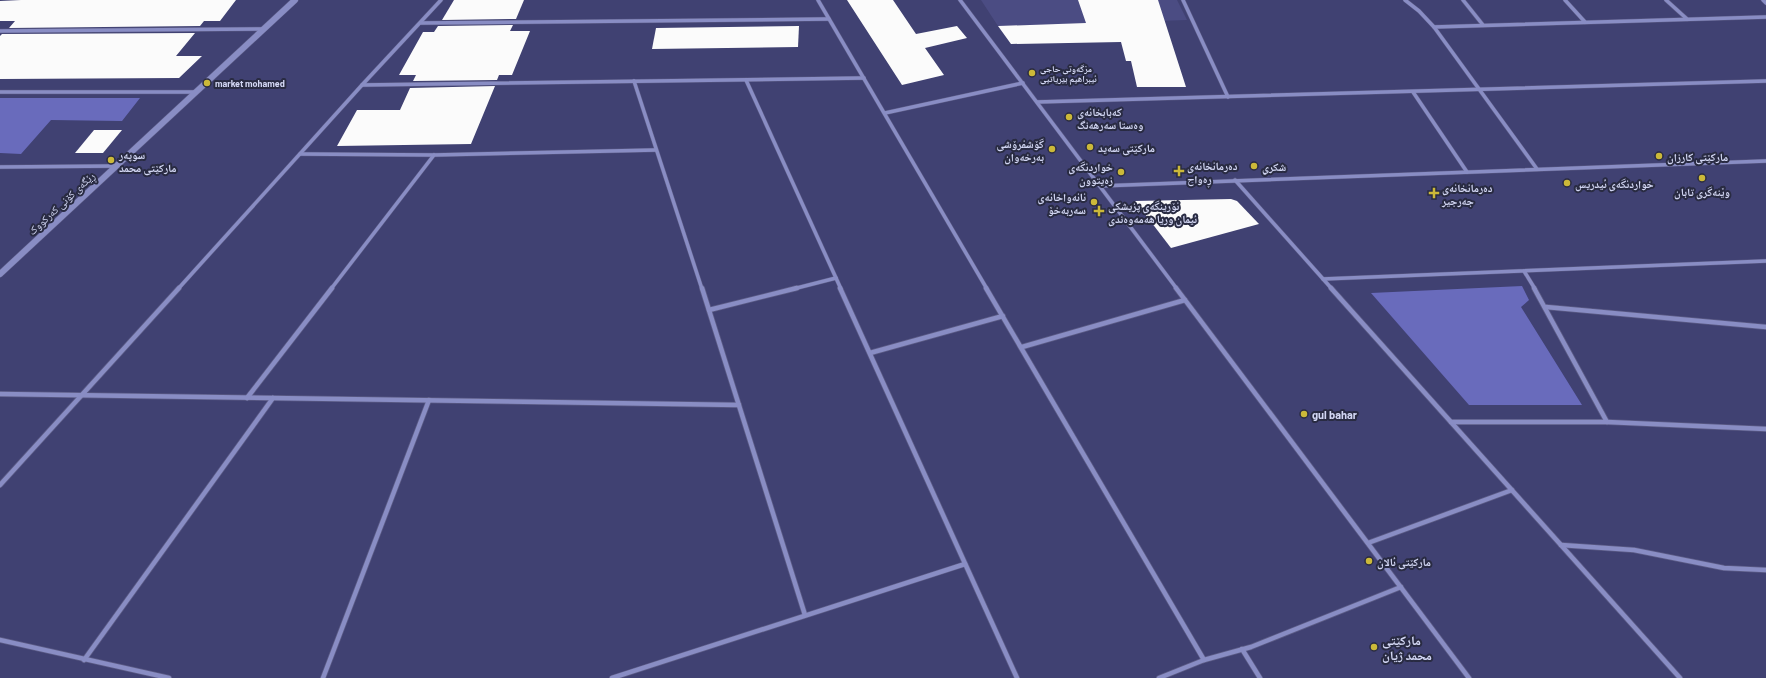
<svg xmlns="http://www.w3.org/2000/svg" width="1766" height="678" font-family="Barlow,'Noto Naskh Arabic',sans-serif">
<rect width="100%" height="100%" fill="#404172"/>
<polygon fill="#4b4c83" points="981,0 1177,0 1187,20 998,26"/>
<g fill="#696bbc">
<polygon points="0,98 140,98 122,121 51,120 21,154 0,153"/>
<polygon points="1522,286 1529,300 1521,307 1582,405 1469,405 1371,293"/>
</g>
<g fill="#fbfbfb">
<polygon points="21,0 236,0 220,21 204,21 200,26 9,28 15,21 0,21 0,1"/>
<polygon points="454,0 524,0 516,19 442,20"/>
<polygon points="847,0 893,0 916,34 957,26 967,38 925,48 944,75 902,85"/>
<polygon points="1078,0 1158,0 1186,87 1137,87 1131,61 1126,61 1121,42 1011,44 998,26 1086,23"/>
<polygon points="513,25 510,31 530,31 512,75 499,75 497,80 413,81 416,75 399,75 423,32 434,32 438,26"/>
<polygon points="799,26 798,47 652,49 656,28"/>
<polygon points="195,33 176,56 202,56 179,78 0,79 0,36 2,34"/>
<polygon points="495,86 471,144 337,146 357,110 400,110 410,88"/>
<polygon points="94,130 122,130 103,153 75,153"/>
<polygon points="1231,199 1237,201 1259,224 1171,248 1135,201"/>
</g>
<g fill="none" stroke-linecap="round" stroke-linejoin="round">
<g stroke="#5b5b85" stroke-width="4.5">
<g id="minor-far1">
<polyline points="818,0 987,289"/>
<polyline points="960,0 1177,289"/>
<polyline points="1183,0 1228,97"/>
<polyline points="1405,0 1419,11 1434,27 1537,169"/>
<polyline points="1463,0 1483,25"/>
<polyline points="1565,0 1585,22"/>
<polyline points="1666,0 1687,19"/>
<polyline points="1763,0 1766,3"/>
<polyline points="421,23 829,19"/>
<polyline points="1434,27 1766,17"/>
<polyline points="0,31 264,29"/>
<polyline points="746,80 841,289"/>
<polyline points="634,81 702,289"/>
<polyline points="362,85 864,78"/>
<polyline points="0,92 195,92"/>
<polyline points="1413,92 1467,172"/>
<polyline points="1037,102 1766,81"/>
<polyline points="885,113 1023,83"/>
<polyline points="300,154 434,155 656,150"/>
<polyline points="0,167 116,166"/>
<polyline points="1235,180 1332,289"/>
<polyline points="1100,186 1766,161"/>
<polyline points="1524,271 1535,289"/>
<polyline points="1323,279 1766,261"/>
<polyline points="178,289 362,85 441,0"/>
<polyline points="331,289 434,155"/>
<polyline points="793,289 836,278"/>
</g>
</g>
<g stroke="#5b5b85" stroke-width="6">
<g id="minor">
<polyline points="702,288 805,615"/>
<polyline points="840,288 1017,678"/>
<polyline points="986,288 1204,660"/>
<polyline points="1176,288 1469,678"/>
<polyline points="1331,288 1680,678"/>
<polyline points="1534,288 1607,422"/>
<polyline points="1546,307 1766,327"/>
<polyline points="709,310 797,288"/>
<polyline points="1022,347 1185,300"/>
<polyline points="870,353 1003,316"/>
<polyline points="0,394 739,405"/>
<polyline points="247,398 332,288"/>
<polyline points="1451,422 1607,422 1766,429"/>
<polyline points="0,485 179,288"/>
<polyline points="1368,543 1512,490"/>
<polyline points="1561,545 1634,550 1724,568 1766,570"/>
<polyline points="0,640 169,678"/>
<polyline points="1242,649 1260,678"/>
<polyline points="84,660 273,398"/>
<polyline points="323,678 429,400"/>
<polyline points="612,678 965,564"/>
<polyline points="1159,678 1204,660 1251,647 1401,587"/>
</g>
</g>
<g stroke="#5b5b85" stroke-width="7">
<polyline id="tertiary" points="0,274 295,0"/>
</g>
<use href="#minor-far1" stroke="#898dc4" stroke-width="3.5"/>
<use href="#minor" stroke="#898dc4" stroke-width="4.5"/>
<use href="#tertiary" stroke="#898dc4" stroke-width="6"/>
</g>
<g fill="#ccb939" stroke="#292b42" stroke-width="1.5">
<circle cx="1032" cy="73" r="4"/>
<circle cx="207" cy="83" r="4"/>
<circle cx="1069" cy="117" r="4"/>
<circle cx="1090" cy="147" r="4"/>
<circle cx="1052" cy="149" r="4"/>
<circle cx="1659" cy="156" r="4"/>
<circle cx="111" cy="160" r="4"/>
<circle cx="1254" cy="166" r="4"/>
<path d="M1177 165h4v4h4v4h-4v4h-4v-4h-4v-4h4z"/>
<circle cx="1121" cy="172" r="4"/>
<circle cx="1702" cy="178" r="4"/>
<circle cx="1567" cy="183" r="4"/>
<path d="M1432 187h4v4h4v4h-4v4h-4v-4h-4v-4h4z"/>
<circle cx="1094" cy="202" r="4"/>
<path d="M1097 205h4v4h4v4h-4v4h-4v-4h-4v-4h4z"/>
<circle cx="1304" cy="414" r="4"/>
<circle cx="1369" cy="561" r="4"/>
<circle cx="1374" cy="647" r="4"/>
</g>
<g text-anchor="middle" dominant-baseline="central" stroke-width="4" stroke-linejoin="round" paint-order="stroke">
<g font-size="9" font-weight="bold" fill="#d3d7f4" stroke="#292b42" text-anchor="start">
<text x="1040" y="68">مزگەوتی حاجی<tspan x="1040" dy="10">ئیبراهیم بێریاتیی</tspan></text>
<text x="215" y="83">market mohamed</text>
</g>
<g font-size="11" font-weight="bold" fill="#d3d7f4" stroke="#292b42" text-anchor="start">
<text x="1077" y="111">کەبابخانەی<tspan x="1077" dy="13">وەستا سەرهەنگ</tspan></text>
<text x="1044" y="143" text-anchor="end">گۆشفرۆشی<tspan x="1044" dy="13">بەرخەوان</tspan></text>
<text x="1098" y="147">مارکێتی سەید</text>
<text x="119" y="154">سوپەر<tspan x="119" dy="13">مارکێتی محمد</tspan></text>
<text x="1667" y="156">مارکێتی کارزان</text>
<text x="1187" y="165">دەرمانخانەی<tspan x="1187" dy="13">ڕەواح</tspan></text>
<text x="1113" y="166" text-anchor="end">خواردنگەی<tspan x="1113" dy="13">زەیتوون</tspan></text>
<text x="1262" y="166">شكري</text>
<text x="1575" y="183">خواردنگەی ئیدریس</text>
<text x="1442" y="187">دەرمانخانەی<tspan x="1442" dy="13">جەرجیر</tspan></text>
<text x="1702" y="191" text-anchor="middle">وێنەگری تابان</text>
<text x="1086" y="196" text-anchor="end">نانەواخانەی<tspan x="1086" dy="13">سەربەخۆ</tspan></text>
<text x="1108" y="205">نۆرینگەی پزیشکی<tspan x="1108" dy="13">ئیمان وریا هەمەوەندی</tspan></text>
<text x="1312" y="414">gul bahar</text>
<text x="1377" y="561">مارکێتی ئالان</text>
</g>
<g font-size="11" fill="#d3d7f4" stroke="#292b42">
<text transform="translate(61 203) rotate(-43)">ڕێگەی کۆنی کەرکووک</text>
</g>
<g font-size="13" font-weight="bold" fill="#d3d7f4" stroke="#292b42" text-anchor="start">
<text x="1382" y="640">مارکێتی<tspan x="1382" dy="15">محمد ژیان</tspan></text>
</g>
</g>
</svg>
